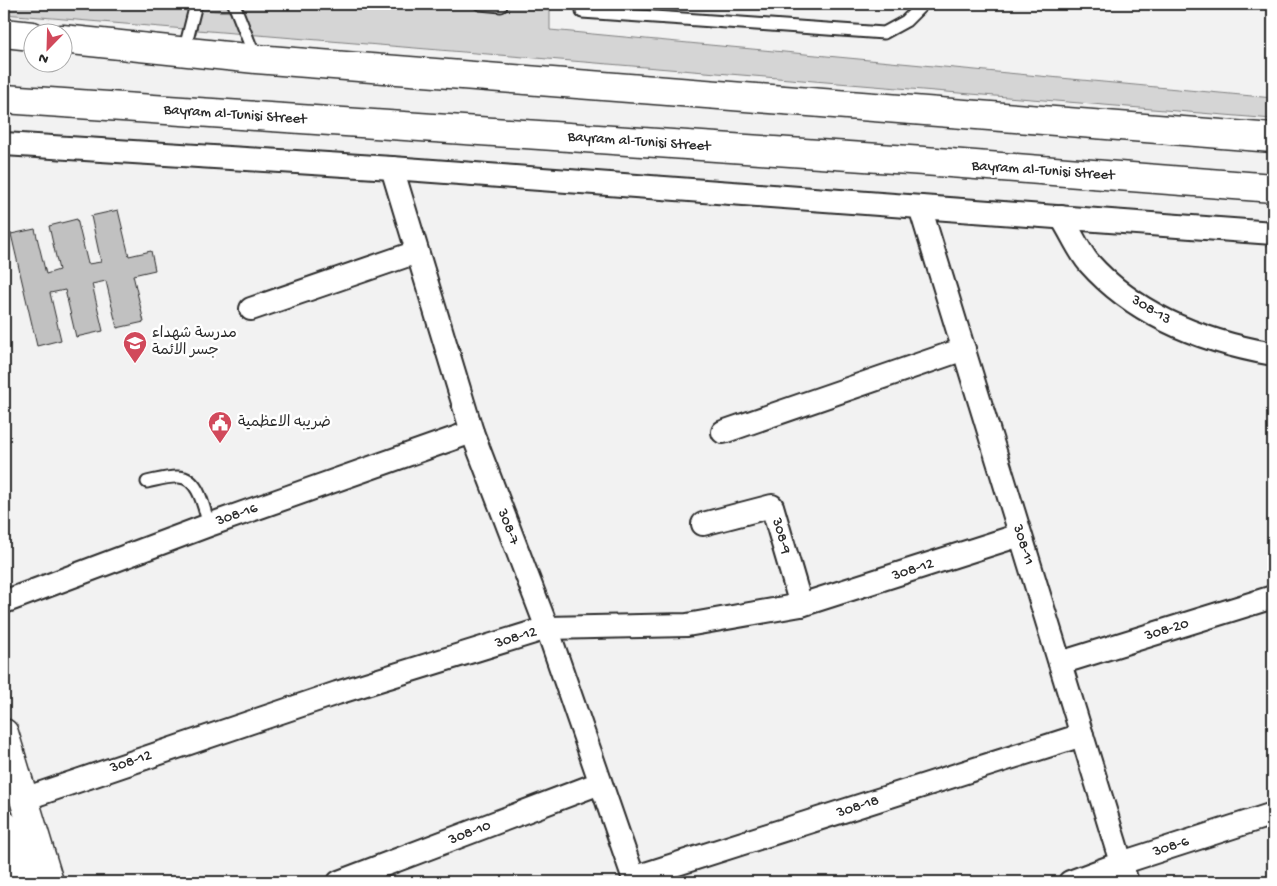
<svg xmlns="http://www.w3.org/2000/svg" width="1277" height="886" font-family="'Gochi Hand','Playpen Sans Arabic',sans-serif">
<rect width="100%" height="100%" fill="#f2f2f2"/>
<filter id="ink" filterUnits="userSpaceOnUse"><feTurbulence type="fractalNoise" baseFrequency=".02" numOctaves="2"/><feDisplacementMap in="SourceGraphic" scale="10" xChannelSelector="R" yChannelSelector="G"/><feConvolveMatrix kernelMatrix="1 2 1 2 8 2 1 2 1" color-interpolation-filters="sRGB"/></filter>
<g filter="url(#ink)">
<polygon fill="#d5d5d5" stroke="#808080" points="4,4 101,4 235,12 117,4 550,4 550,30 1273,98 1273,119 4,14"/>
<polygon fill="#c1c1c1" stroke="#2b2b2b" points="118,210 129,256 151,251 155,270 133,275 144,322 117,328 106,281 92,284 103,331 76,337 65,290 50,293 61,340 37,346 11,234 35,229 46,274 59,270 49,226 77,219 88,264 101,262 91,216"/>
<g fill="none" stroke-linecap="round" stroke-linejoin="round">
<g stroke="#2b2b2b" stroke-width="15">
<g id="service">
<polyline points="234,4 255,57"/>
<polyline points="480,4 501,6"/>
<polyline points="582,12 884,33 906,21 923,4"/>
<polyline points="184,52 196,4"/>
<path d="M147,482c10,-2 22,-6 32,-5 21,1 25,33 30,48"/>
</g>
</g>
<g stroke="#2b2b2b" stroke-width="26">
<g id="minor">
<polyline points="4,144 392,168 1273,233"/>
<polyline points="392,168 472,432 547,628 635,882"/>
<polyline points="920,207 1127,882"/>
<path d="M1061,217c10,15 17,33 28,46 47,53 116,79 184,91"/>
<polyline points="251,309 417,252"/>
<polyline points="723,432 964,349"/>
<polyline points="703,524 772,506 801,605"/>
<polyline points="4,602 209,525 472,432"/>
<polyline points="1060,663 1273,597"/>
<polyline points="24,799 337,693 547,628 687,625 801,605 1020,535"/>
<polyline points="633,878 1082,735"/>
<polyline points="339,882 600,783"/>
<polyline points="1070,882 1121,863 1273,814"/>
</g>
</g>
<g stroke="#2b2b2b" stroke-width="31">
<g id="tertiary">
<polyline points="4,733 49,882"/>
<polyline points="4,825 21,882"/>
</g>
</g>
<g stroke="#2b2b2b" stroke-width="31">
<g id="primary">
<polyline points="4,33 32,36"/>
<polyline points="62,39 256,59 1273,138"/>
<polyline points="4,99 924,161 1273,188"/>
</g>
</g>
<use href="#service" stroke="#fff" stroke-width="11"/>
<use href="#minor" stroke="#fff" stroke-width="22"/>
<use href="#tertiary" stroke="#fff" stroke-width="28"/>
<use href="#primary" stroke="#fff" stroke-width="28"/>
</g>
</g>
<defs>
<g id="school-pin" transform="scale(1.25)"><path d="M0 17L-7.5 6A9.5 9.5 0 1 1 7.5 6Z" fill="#d1495b" stroke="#fff"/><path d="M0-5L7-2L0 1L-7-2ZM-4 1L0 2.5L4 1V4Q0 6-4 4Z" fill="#fff"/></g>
<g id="civic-pin" transform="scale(1.25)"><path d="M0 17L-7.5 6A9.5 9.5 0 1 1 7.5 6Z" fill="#d1495b" stroke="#fff"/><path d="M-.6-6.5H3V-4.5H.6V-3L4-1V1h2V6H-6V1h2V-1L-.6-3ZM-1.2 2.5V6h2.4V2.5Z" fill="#fff"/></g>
</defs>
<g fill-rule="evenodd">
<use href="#school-pin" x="135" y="343"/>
<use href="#civic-pin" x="220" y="423"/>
</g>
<g text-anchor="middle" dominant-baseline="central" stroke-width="5" stroke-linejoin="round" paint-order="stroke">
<g font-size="15" fill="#2b2b2b" stroke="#fff">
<text transform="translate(235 115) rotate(4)">Bayram al-Tunisi Street</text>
<text transform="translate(639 142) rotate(4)">Bayram al-Tunisi Street</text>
<text transform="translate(1043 171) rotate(4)">Bayram al-Tunisi Street</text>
<text transform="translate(1151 310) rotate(31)">308-13</text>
<text transform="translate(237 515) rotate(-19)">308-16</text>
<text transform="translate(508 527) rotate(69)">308-7</text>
<text transform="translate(781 536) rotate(74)">308-9</text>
<text transform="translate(1023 545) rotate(73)">308-11</text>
<text transform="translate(913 570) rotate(-18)">308-12</text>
<text transform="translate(1167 630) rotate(-17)">308-20</text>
<text transform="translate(516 638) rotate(-17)">308-12</text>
<text transform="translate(131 762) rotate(-19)">308-12</text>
<text transform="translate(858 807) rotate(-18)">308-18</text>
<text transform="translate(470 833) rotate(-21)">308-10</text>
<text transform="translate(1171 847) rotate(-18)">308-6</text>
</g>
<g font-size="15" fill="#2b2b2b" stroke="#fff" text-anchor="start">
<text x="152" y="334">مدرسة شهداء<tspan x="152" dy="17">جسر الائمة</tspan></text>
<text x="238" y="423">ضريبه الاعظمية</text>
</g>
</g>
<rect width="1277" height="886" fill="none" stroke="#fff" stroke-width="20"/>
<rect x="10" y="10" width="1257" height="866" fill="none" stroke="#2b2b2b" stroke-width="2" filter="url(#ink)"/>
<g transform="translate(48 48) rotate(203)"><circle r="24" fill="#ffffff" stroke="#aaaaaa"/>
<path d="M0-4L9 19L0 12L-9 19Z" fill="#d1495b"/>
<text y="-8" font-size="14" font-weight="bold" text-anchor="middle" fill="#2b2b2b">N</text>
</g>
</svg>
